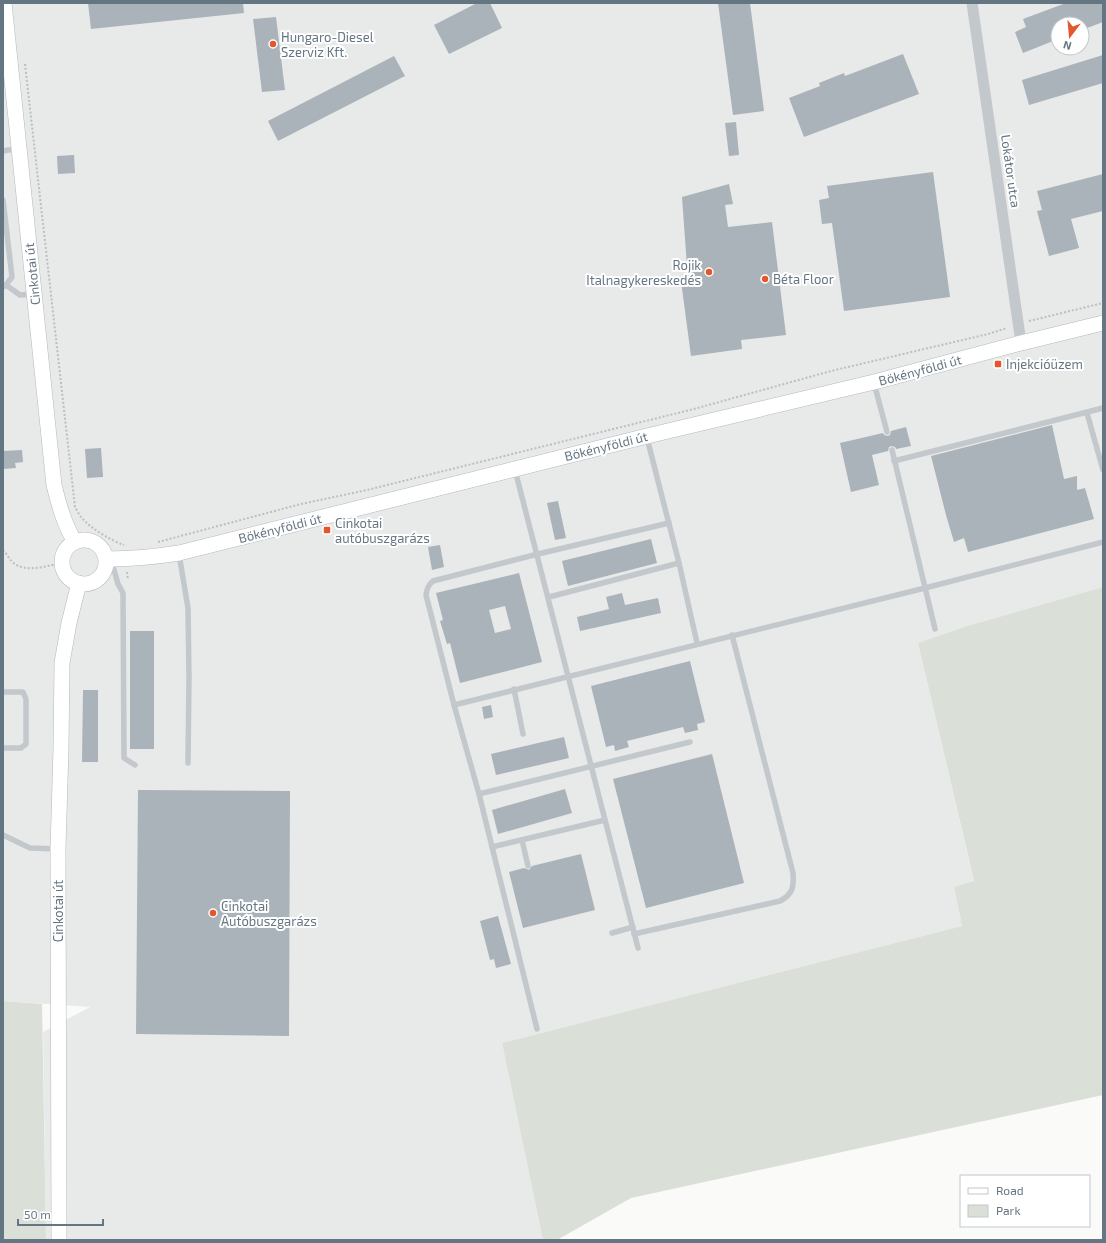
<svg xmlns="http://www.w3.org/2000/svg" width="1106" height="1243" font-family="'Exo 2',sans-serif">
<rect width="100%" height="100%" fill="#fafaf8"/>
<path fill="#e8e9e9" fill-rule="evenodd" d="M3,3h1100v584l-136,39 -49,17 56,239 -20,5 8,39 -460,117 41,197h-497l-3,-208 47,-25 -87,-6zM1058,24h24v24h-24z"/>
<g fill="#dadfd7">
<polygon points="1103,587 1103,1095 631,1198 557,1240 543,1240 502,1043 962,926 954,887 974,881 918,643 967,626"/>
<polygon points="3,1001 42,1004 46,1240 3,1240"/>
</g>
<g fill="#aab3b9" fill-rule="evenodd">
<polygon points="88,3 243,3 244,13 91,29"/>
<polygon points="477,3 490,3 502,28 449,54 434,25"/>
<polygon points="718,3 750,3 764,111 733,115"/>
<polygon points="1066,3 1103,3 1103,22 1082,30 1082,24 1058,24 1058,39 1023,53 1015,32 1026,27 1023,19"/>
<polygon points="276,17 285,90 262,92 253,19"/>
<polygon points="903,54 919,94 804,137 789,98 820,86 819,83 844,73 845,76"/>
<polygon points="1103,55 1103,83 1029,105 1022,80"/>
<polygon points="394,56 405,76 278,141 268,121"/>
<polygon points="736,122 739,155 729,156 725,123"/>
<polygon points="74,155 75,173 58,174 57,156"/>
<polygon points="933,172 950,297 844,311 832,223 822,224 819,200 829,198 827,186"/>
<polygon points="1103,174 1103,211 1071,219 1079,248 1049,256 1037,211 1042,210 1037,191"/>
<polygon points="729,184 733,204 725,205 728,227 772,222 786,335 741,340 742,349 691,356 681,281 688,280 682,197"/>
<polygon points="1052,425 1064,479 1077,476 1077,490 1085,488 1094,519 968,552 964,538 954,542 946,515 931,456"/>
<polygon points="906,427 911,446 896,449 895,447 891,446 889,447 888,451 872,455 879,485 851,492 840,443 883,433 884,435 888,436 890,435 891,431"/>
<polygon points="101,448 103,477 87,478 85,449"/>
<polygon points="22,450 23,462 15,463 16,468 3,469 3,451"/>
<polygon points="558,501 566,538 555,540 547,503"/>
<polygon points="651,539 657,563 568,586 562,561"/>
<polygon points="440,545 444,567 432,570 428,547"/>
<path d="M519,573l23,89 -82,21 -10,-40 -3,1 -7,-23 3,-1 -7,-27zM505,606l6,23 -16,4 -6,-23z"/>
<polygon points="622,593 625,605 658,598 661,613 580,631 577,617 609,609 606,597"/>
<rect x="130" y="631" width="24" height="118"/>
<polygon points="690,661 705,722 697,724 698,730 685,733 683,727 627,741 629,747 615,751 614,745 606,747 591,686"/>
<polygon points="83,690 98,690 98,762 82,762"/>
<polygon points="491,705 493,717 484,719 482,707"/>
<polygon points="564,737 569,758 496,775 491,754"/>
<polygon points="712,754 744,883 646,908 613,779"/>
<polygon points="565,789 572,813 498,834 492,810"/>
<polygon points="138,790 290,791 289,1036 136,1034"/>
<polygon points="581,854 595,910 523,928 509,872 524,868 529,870 532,866"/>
<polygon points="498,916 511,964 496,968 494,959 490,960 480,921"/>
</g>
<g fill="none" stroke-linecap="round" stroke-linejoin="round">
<g stroke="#b3babf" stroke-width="16">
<g id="secondary">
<path d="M4,3l50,482c5,20 10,39 21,57"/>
<circle cx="84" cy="562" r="22"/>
<path d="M107,559c25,0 47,-2 72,-6l468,-117 227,-54 147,-39 82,-20"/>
<polyline points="59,1240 58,849 61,748 62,663 69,623 79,583"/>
</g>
</g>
<g stroke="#bbbfc2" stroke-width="2" stroke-dasharray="2 2" stroke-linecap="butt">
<path d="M25,64l50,443c2,3 4,8 7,11 8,10 30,23 42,27"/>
<polyline points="1029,321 1103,303"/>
<polyline points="158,542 301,504 367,490 694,409 831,371 988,334 1007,328"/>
<path d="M3,550c4,4 7,11 12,14 13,9 34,1 47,-1"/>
<polyline points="127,572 128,580"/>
</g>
<g stroke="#c3c8cc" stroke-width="5.5">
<polyline points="3,151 19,148"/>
<polyline points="3,200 12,277 6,285 3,287"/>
<polyline points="6,285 20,295 33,294"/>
<polyline points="874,383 887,432"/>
<polyline points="1087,413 1103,470"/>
<polyline points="647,438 679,563 697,643"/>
<polyline points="892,450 935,629"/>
<polyline points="894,461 1103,408"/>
<polyline points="515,470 638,948"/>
<polyline points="179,554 188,608 189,678 188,763"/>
<polyline points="111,559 118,584 123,593 124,758 135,765"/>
<polyline points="549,597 679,563"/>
<polyline points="514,689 523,734"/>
<polyline points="3,692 23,692 26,699 26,744 21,748 3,748"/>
<path d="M454,705l-28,-110c1,-6 2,-10 7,-14l105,-27 131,-31"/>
<polyline points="479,794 690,742"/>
<polyline points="3,835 30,848 58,849"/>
<polyline points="522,840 528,866"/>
<polyline points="492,847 605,820"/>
<polyline points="612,933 633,927"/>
<path d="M634,934l146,-33c13,-7 14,-14 13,-28l-61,-238"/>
<polyline points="537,1029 479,794 454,705 925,588 1103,542"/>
</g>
<polyline stroke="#c3c8cc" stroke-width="11" points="972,3 1021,343"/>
<use href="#secondary" stroke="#fff" stroke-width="15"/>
</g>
<g fill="#e4572e" stroke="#fff" stroke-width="1.5">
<circle cx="273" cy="44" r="4"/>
<circle cx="709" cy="272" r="4"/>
<circle cx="765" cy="279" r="4"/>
<rect x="994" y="360" width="8" height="8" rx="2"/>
<rect x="323" y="526" width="8" height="8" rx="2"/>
<circle cx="213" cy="913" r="4"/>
</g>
<g text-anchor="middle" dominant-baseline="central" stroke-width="4" stroke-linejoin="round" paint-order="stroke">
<g font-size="13" fill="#657683" stroke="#fff" text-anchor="start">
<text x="281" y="37">Hungaro-Diesel<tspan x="281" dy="15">Szerviz Kft.</tspan></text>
<text x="701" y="265" text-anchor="end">Rojik<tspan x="701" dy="15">Italnagykereskedés</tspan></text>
<text x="773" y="279">Béta Floor</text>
<text x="1006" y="364">Injekcióüzem</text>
<text x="335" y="523">Cinkotai<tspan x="335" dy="15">autóbuszgarázs</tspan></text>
<text x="221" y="906">Cinkotai<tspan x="221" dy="15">Autóbuszgarázs</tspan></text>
</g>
<g font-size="13" fill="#657683" stroke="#fff">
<text transform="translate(1011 171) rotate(82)">Lokátor utca</text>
<text transform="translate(32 274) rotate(-96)">Cinkotai út</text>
<text transform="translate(920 370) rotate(-15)">Bökényföldi út</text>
<text transform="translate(606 446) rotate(-14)">Bökényföldi út</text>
<text transform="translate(280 528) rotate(-14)">Bökényföldi út</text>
<text transform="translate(58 911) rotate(-90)">Cinkotai út</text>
</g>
</g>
<rect width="1106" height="1243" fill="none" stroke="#657683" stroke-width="8"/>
<rect x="960" y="1175" width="130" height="52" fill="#ffffff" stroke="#c1c8cd"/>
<rect x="968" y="1188" width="20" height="6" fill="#ffffff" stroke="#c1c8cd"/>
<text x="996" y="1195" font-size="12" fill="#657683">Road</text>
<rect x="968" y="1205" width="20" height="12" fill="#dadfd7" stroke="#c1c8cd"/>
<text x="996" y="1215" font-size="12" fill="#657683">Park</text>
<g transform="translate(1070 36) rotate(196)"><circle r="19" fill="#ffffff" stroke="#c1c8cd"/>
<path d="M0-3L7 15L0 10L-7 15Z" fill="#e4572e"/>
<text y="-6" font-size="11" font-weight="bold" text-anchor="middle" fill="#657683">N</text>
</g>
<path d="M18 1219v6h85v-6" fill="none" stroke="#657683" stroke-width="2"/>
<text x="24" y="1219" font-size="12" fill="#657683" stroke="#ffffff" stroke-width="3" paint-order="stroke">50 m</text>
</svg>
